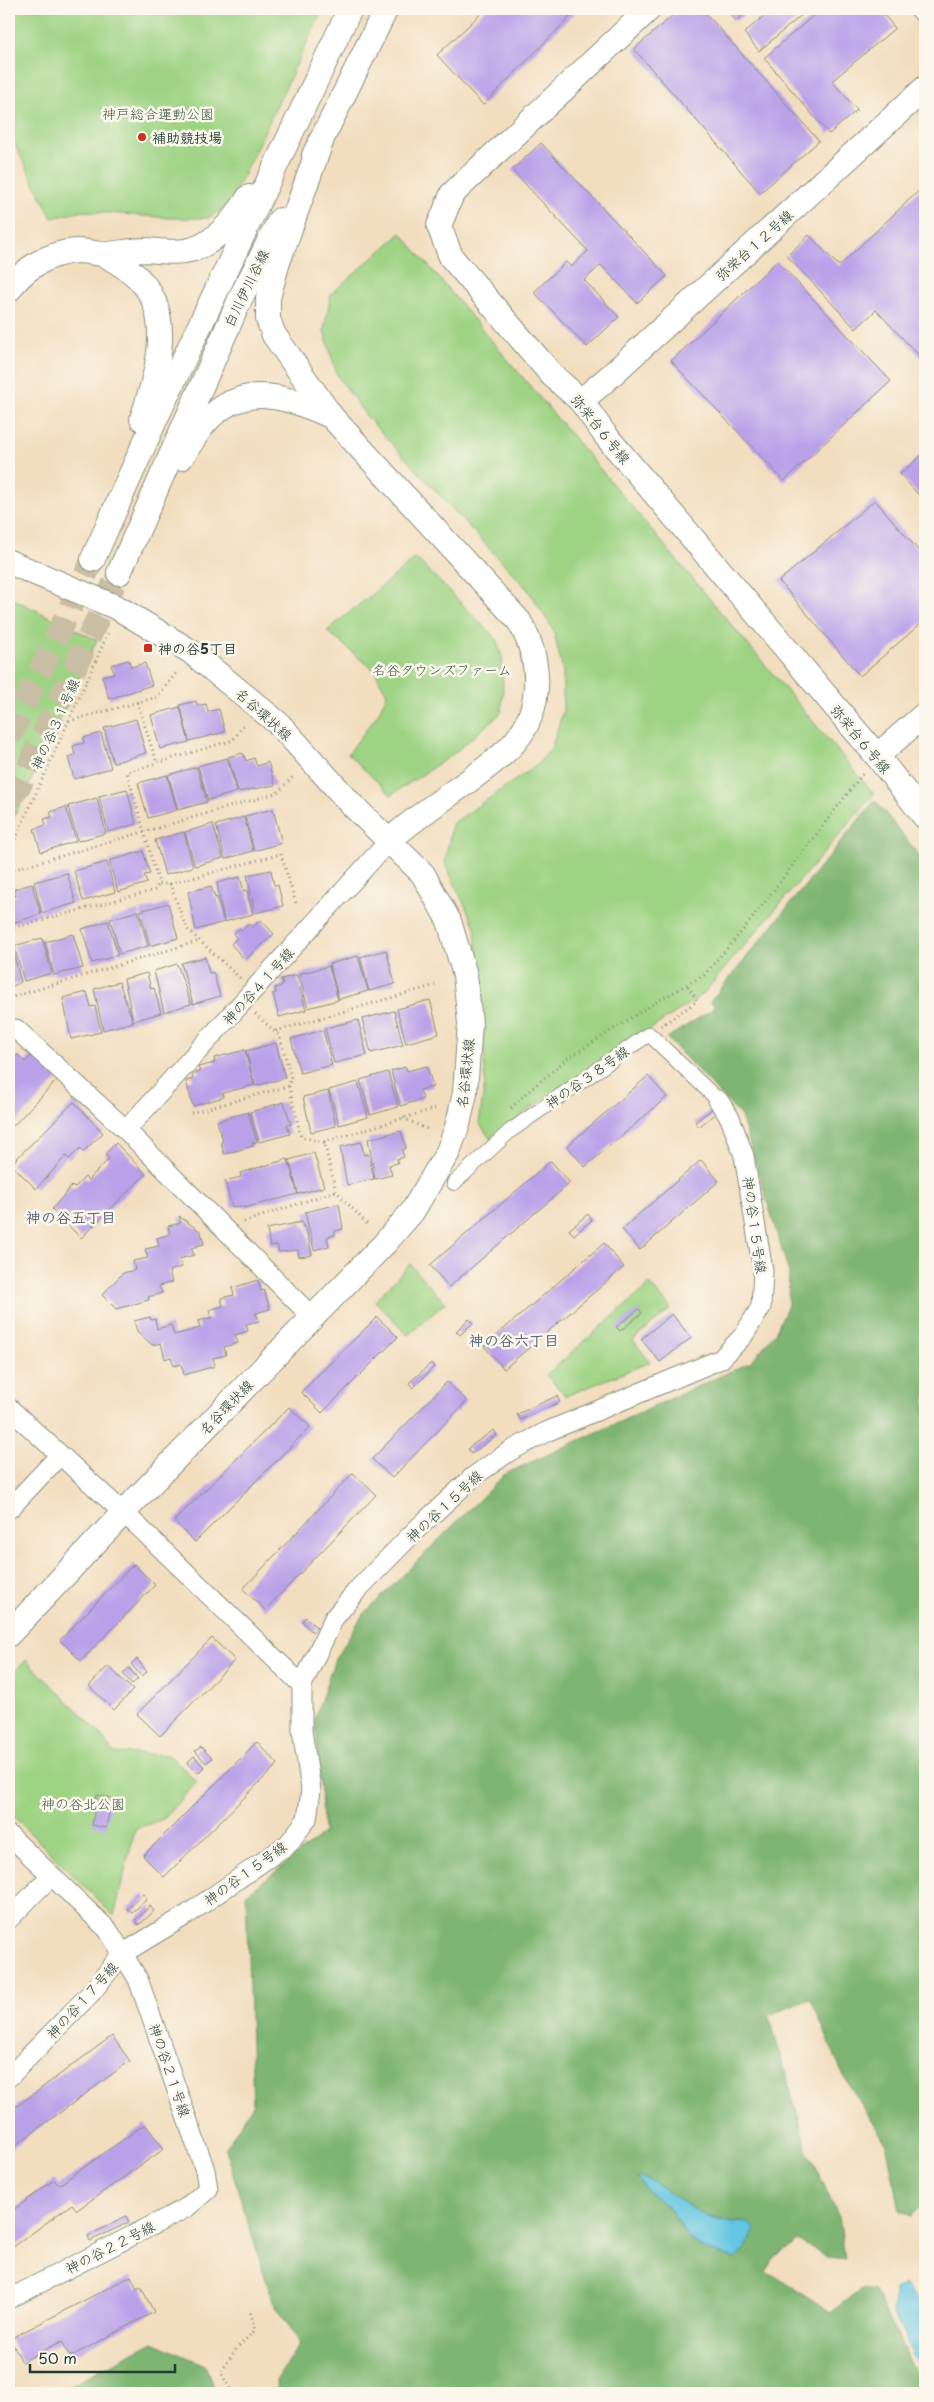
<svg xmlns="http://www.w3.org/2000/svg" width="934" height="2402" font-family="'Playpen Sans','Klee One',sans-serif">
<rect width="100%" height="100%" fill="#fbf7ec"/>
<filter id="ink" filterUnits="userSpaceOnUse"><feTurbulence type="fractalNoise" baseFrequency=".02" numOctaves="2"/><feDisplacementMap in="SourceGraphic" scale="10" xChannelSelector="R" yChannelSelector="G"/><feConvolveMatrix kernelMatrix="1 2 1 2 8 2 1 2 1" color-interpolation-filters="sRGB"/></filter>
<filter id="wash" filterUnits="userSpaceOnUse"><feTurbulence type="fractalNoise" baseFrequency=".0096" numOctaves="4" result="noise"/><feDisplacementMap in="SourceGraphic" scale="20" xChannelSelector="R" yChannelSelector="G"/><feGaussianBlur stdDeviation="1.12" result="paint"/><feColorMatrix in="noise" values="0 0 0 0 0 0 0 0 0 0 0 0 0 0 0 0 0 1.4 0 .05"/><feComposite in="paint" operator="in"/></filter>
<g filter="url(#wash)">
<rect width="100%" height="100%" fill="#f2debf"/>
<g fill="#9fd384" stroke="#5f885c">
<polygon points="9,9 323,9 229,205 208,218 169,218 84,211 52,218 9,133"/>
<polygon points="401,233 874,794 702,995 527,1111 491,1140 479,1123 485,1083 484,1034 475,927 445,863 452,824 537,765 552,747 563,711 563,671 553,629 528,590 367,417 337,375 324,330 331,294"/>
<polygon points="416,558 496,638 502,658 503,692 501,713 452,755 391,795 348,754 378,714 387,694 374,670 327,631"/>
<polygon points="9,597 97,640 9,827"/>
<polygon points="410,1264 445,1303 408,1335 375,1301"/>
<polygon points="650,1284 671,1309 633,1340 650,1362 566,1396 546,1375"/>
<polygon points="26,1660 98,1731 113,1753 169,1755 197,1782 163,1819 135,1829 114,1916 9,1812 9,1677"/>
</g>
<g fill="#7fb572" stroke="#4f7953" fill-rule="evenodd">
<path d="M875,800l50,63v1336l-3,7 -11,10 -11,-6 -14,-67 -43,-68 -32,-76 -42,16 39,137 31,64 6,43 -15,-2 -32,-16 -24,17 -8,13 65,41 30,-23 14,2 40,80 10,12v10h-648l-1,-12 24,-38 -28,-44 -47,-150 28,-44 -7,-210 78,-62 -9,-116 20,-58 27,-43 143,-142 246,-112 24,-29 13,-28 1,-32 -48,-157 -74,-78 49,-31 -6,-5zM637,2177l40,21 25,17 23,6 25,2 -15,36 -30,-9 -19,-14 -15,-26 -25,-20z"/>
<polygon points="153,2342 205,2365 215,2393 55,2393"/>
</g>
<g fill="#64c6e2" stroke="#42828b">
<path d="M637,2177c24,3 42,25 63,36 15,9 34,9 50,10l5,6 -8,17 -11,13 -31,-9 -19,-14 -15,-26 -25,-20z"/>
<polygon points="905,2285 925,2309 925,2369 914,2358 893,2311 894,2290"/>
</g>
<g id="blocks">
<g fill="#baa0e9">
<polygon points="486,9 578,9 483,105 437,55"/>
<polygon points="680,9 702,9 819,141 760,193 634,49"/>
<polygon points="726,9 751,9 736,21"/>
<polygon points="772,9 809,9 759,51 744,33"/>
<polygon points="821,9 879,9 895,28 832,81 857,110 829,134 764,58"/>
<polygon points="541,143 667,276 637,303 601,265 584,280 619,317 587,347 534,292 566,262 571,267 588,251 512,170"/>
<polygon points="925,185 925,362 876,310 856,329 787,256 809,235 839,266"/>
<polygon points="777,261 891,381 784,481 671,361"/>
<polygon points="925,452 925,502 900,474"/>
<polygon points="875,500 925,558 925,620 860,676 779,581"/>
<polygon points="129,660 131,667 145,663 152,685 109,699 102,676 114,673 111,665"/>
<polygon points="196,701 197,706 206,704 208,712 219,709 225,732 189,741 180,705"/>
<polygon points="180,707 189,742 160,749 151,715"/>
<polygon points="136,719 146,753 113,763 104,728"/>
<polygon points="101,733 111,768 74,779 68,757 75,755 73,746 84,743 83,738"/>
<polygon points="243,753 246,761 254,758 257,766 268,762 275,785 238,792 228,757"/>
<polygon points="227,758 237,792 208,800 198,766"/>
<polygon points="197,767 207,802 178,810 168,775"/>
<polygon points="167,775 177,810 148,818 138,783"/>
<polygon points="127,789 136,824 108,832 99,796"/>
<polygon points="97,798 106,833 78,841 68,806"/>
<polygon points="66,807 76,841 41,852 34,829 46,825 44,819 52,817 50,812"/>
<polygon points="273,809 282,843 254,851 245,816"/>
<polygon points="244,817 253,851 225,859 216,825"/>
<polygon points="213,824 223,858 195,866 185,832"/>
<polygon points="184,832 193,867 165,875 155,840"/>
<polygon points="143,851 150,874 144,875 147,883 118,892 109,861"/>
<polygon points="107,862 115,892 83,901 74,871"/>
<polygon points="271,870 274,885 278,885 283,906 255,913 247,875"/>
<polygon points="67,873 76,903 42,913 34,882"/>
<polygon points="240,877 244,891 247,890 253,914 224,922 217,883"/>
<polygon points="32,884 41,914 9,924 9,898 16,896 14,889"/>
<polygon points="211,886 215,898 217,897 224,922 196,930 188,892"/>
<polygon points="168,903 178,938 150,946 140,911"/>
<polygon points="138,911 148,946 120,954 110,919"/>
<polygon points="261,920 274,934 245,960 231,944 237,938 233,934 240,928 242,930 249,924 252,927"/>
<polygon points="108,921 118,955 92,963 82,929"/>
<polygon points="73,934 83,968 54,975 45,942"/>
<polygon points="42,938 52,973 24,981 14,946"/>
<polygon points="12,947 21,982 9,988 9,948"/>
<polygon points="386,950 395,984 369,991 360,957"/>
<polygon points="358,956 368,991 339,999 329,964"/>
<polygon points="205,957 209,973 213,972 220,996 193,1004 181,963"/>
<polygon points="177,964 191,1004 164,1012 154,971"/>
<polygon points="329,966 338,1000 308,1008 299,974"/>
<polygon points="147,973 151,989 154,988 161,1013 133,1021 124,979"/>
<polygon points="297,975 306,1010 279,1017 273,994 276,993 275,988 283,985 281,979"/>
<polygon points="119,982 133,1022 103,1030 94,989"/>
<polygon points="87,992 91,1007 95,1006 101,1032 71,1039 63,998"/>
<polygon points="430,1000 439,1034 406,1043 397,1009"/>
<polygon points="394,1011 403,1045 371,1053 362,1019"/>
<polygon points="358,1020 367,1055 334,1063 325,1028"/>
<polygon points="323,1030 332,1065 300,1073 291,1039"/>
<polygon points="276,1043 285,1078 255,1086 246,1051"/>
<polygon points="245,1050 254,1085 223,1093 224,1097 193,1106 186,1081 193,1079 192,1074 200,1072 198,1067 215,1063 214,1058"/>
<polygon points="33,1054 58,1079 9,1130 9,1078 16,1071 9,1064 18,1055 25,1062"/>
<polygon points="427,1066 433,1087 420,1090 423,1099 400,1106 391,1071 406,1067 407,1071"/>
<polygon points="388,1072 398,1107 370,1115 360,1080"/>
<polygon points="648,1076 667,1097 585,1167 567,1146"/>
<polygon points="358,1082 368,1117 339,1125 329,1090"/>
<polygon points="328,1091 336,1126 311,1132 303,1097"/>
<polygon points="74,1102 103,1133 83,1152 80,1148 69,1159 66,1156 36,1189 11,1164"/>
<polygon points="284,1102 291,1124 287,1125 290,1134 259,1142 250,1112"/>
<polygon points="715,1107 718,1111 699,1127 695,1122"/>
<polygon points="248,1112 257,1142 252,1143 253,1146 224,1154 221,1142 223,1141 217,1121"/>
<polygon points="401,1131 406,1148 402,1150 404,1157 397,1159 398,1163 389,1165 392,1175 375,1179 368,1139"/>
<polygon points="361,1142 364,1155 368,1154 374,1179 347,1185 340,1147"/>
<polygon points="116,1143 146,1174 81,1238 52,1209 72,1186 74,1188 85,1177 88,1180 109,1159 105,1154"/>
<polygon points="314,1153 324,1187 298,1194 289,1160"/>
<polygon points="288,1159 298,1194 244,1208 243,1206 232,1207 225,1181 241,1177 240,1173"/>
<polygon points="701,1160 719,1181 640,1250 622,1229"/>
<polygon points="551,1161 570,1183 449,1287 430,1265"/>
<polygon points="339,1204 343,1229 335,1231 335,1235 327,1237 329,1246 314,1250 305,1212"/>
<polygon points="588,1214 592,1220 574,1235 569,1230"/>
<polygon points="179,1216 201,1232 204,1244 191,1248 194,1255 179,1259 182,1267 169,1271 172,1282 159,1286 162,1293 148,1297 149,1300 116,1309 102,1295 123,1273 135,1270 133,1261 148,1258 145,1249 159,1246 157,1238 170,1234 168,1226 181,1223"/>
<polygon points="302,1222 303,1227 306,1227 312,1255 299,1257 298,1250 279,1252 277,1245 270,1246 267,1229"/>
<polygon points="604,1243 624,1267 504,1369 484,1346"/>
<polygon points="258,1280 261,1291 264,1290 270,1309 256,1313 259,1321 246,1324 248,1331 235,1335 238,1343 224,1347 226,1355 213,1358 215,1366 184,1375 181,1364 174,1366 171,1357 165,1359 161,1343 152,1345 137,1331 134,1321 150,1317 151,1320 155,1319 157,1329 171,1325 174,1335 200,1328 198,1321 211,1318 209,1310 223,1306 221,1298 234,1295 232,1288"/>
<polygon points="639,1309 642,1313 620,1331 616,1327"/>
<polygon points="672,1314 691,1338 660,1362 641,1339"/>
<polygon points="377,1317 398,1337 322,1413 301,1392"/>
<polygon points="469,1319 473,1323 460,1335 456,1331"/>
<polygon points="431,1363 434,1367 413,1388 409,1383"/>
<polygon points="447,1382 467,1401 392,1478 372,1459"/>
<polygon points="557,1396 560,1402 520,1420 517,1414"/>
<polygon points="289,1407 310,1427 195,1542 174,1521"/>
<polygon points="494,1430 497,1435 471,1454 468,1448"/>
<polygon points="353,1473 376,1495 265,1610 243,1589"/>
<polygon points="134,1564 155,1585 81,1661 60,1640"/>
<polygon points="306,1617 317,1628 312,1632 302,1621"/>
<polygon points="212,1638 235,1660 160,1736 137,1714"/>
<polygon points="137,1659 147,1672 141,1676 131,1664"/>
<polygon points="108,1666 133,1690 114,1710 89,1686"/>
<polygon points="129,1668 138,1679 132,1684 123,1674"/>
<polygon points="257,1742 278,1764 164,1877 143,1856"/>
<polygon points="201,1747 212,1758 206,1763 195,1751"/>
<polygon points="194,1756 204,1767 198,1773 187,1763"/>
<polygon points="97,1795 112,1798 106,1828 92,1825"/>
<polygon points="143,1894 147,1899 132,1913 127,1909"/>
<polygon points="150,1906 154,1911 139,1925 135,1920"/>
<polygon points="112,2036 130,2061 9,2150 9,2112"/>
<polygon points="145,2124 164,2149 77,2210 72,2204 9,2250 9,2213 54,2180 59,2185"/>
<polygon points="126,2216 129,2222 90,2241 88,2236"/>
<polygon points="131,2276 137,2289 141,2287 154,2312 70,2357 62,2341 22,2362 10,2339"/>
</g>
</g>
</g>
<g filter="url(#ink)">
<use href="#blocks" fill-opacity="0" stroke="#888e7a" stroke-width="1"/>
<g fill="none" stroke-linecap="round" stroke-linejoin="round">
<g stroke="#c8bea3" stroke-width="24" stroke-dasharray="24 12" stroke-linecap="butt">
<polyline points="9,738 93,559"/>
<polyline points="9,799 21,783 119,573"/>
</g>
<g stroke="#888e7a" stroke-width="16">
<polyline id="pedestrian" points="454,1183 510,1131 649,1034 718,1100"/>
</g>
<g stroke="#888e7a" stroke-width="21">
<g id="minor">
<polyline points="16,1029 126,1130"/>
<polyline points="313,1318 126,1130 389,841"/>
<polyline points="9,1408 140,1528 302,1685"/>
<polyline points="9,1509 59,1456"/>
<polyline points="9,1835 108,1930 138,1979 205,2170 208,2189 186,2208 9,2299"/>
<polyline points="9,1919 51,1876"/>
<polyline points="9,2077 91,1993 122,1954 188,1914 288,1844 307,1819 311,1790 302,1730 302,1685 334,1618 359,1588 419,1527 474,1476 510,1451 546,1432 721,1359 743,1336 761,1307 763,1271 744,1156 730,1118 718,1100"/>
</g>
</g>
<g stroke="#888e7a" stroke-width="26">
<g id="tertiary">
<polyline points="649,9 452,194 439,226 451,257 552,375 581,401 606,436 877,756 925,817"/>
<polyline points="923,9 925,11"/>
<path d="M321,142l-44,123 -9,33v21l6,16 57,81 188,205c25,43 25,97 -15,132 -36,32 -79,55 -115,88"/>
<polyline points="314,155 386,9"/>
<path d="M104,254c12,8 26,15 35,25 37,37 17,97 3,140"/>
<path d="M9,290c15,-22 40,-37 67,-39 9,0 18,2 27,3 14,0 28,-4 42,-4 17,1 32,4 49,-1 24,-8 42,-32 55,-52"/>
<polyline points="581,401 607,379 925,88"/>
<path d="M181,458c8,-11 15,-25 24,-35 38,-43 82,-26 126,-7"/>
<polyline points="93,559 155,420 350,9"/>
<polyline points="9,562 118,608 190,651 279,724 351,804 423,874 449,921 465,975 470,1023 465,1093 458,1124 448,1152 412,1212 385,1243 142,1493 9,1634"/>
<polyline points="119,573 241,297 280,220"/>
<polyline points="877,756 925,714"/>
</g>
</g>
<g stroke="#888e7a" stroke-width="3" stroke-dasharray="1 4" stroke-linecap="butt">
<polyline points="137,702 157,763"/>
<polyline points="69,721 157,697 177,672"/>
<polyline points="9,853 109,631"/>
<polyline points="9,871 277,793 294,776"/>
<polyline points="170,884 281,854 296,904"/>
<polyline points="9,929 155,890 159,884"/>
<polyline points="240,978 187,929 170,884 159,884 127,772 233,740 244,725"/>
<polyline points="9,998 199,941"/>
<polyline points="255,1014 279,1035 291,1076 289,1086 301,1137 324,1142 336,1191 369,1226"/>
<polyline points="661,1026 697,1001 688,986"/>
<polyline points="276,1031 439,984"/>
<polyline points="511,1108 524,1095 568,1058 658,1001 704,975 744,929 864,772"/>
<polyline points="191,1113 289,1086"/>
<polyline points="403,1118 429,1130"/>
<polyline points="324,1142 437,1108"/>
<polyline points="244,1222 336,1191"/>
<polyline points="232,2393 221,2372 237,2348 255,2330 250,2310"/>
</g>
<use href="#pedestrian" stroke="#fff" stroke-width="14"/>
<use href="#minor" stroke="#fff" stroke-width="19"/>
<use href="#tertiary" stroke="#fff" stroke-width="24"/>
</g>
</g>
<g fill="#c8321e" stroke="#fbf7ec" stroke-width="2">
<circle cx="142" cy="137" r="5"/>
<rect x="143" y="643" width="10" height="10" rx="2.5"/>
</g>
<g text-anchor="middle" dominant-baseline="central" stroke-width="5" stroke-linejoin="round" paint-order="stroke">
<g font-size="14" fill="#395b44" stroke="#fbf7ec">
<text x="158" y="113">神戸総合運動公園</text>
<text x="442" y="669">名谷タウンズファーム</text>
<text x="83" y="1803">神の谷北公園</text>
</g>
<g font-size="14" font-weight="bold" fill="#1f3d34" stroke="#fbf7ec" text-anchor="start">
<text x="152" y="137">補助競技場</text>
<text x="158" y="648">神の谷5丁目</text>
</g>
<g font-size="14" fill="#1f3d34" stroke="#fbf7ec">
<text transform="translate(754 245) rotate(-42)">弥栄台１２号線</text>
<text transform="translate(246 288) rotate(-64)">白川伊川谷線</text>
<text transform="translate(601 429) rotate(51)">弥栄台６号線</text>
<text transform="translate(264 714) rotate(42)">名谷環状線</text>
<text transform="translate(55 724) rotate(-66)">神の谷３１号線</text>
<text transform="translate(861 739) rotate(50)">弥栄台６号線</text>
<text transform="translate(258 986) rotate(-48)">神の谷４１号線</text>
<text transform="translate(465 1073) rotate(-84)">名谷環状線</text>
<text transform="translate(587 1077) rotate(-35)">神の谷３８号線</text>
<text transform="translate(755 1225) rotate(82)">神の谷１５号線</text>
<text transform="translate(226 1407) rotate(-46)">名谷環状線</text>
<text transform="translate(444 1506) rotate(-43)">神の谷１５号線</text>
<text transform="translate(245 1873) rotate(-36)">神の谷１５号線</text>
<text transform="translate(82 2000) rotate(-48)">神の谷１７号線</text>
<text transform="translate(170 2070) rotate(71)">神の谷２１号線</text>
<text transform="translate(110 2247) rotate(-27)">神の谷２２号線</text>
</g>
<g font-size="15" font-weight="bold" fill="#556073" stroke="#fbf7ec">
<text x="71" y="1216">神の谷五丁目</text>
<text x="514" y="1339">神の谷六丁目</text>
</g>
</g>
<rect width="934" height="2402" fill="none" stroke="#fbf7ec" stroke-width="30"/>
<path d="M30 2364v8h145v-8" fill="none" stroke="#1f3d34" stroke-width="2.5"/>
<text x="38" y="2364" font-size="15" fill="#1f3d34" stroke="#fbf7ec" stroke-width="4" paint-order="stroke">50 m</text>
</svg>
